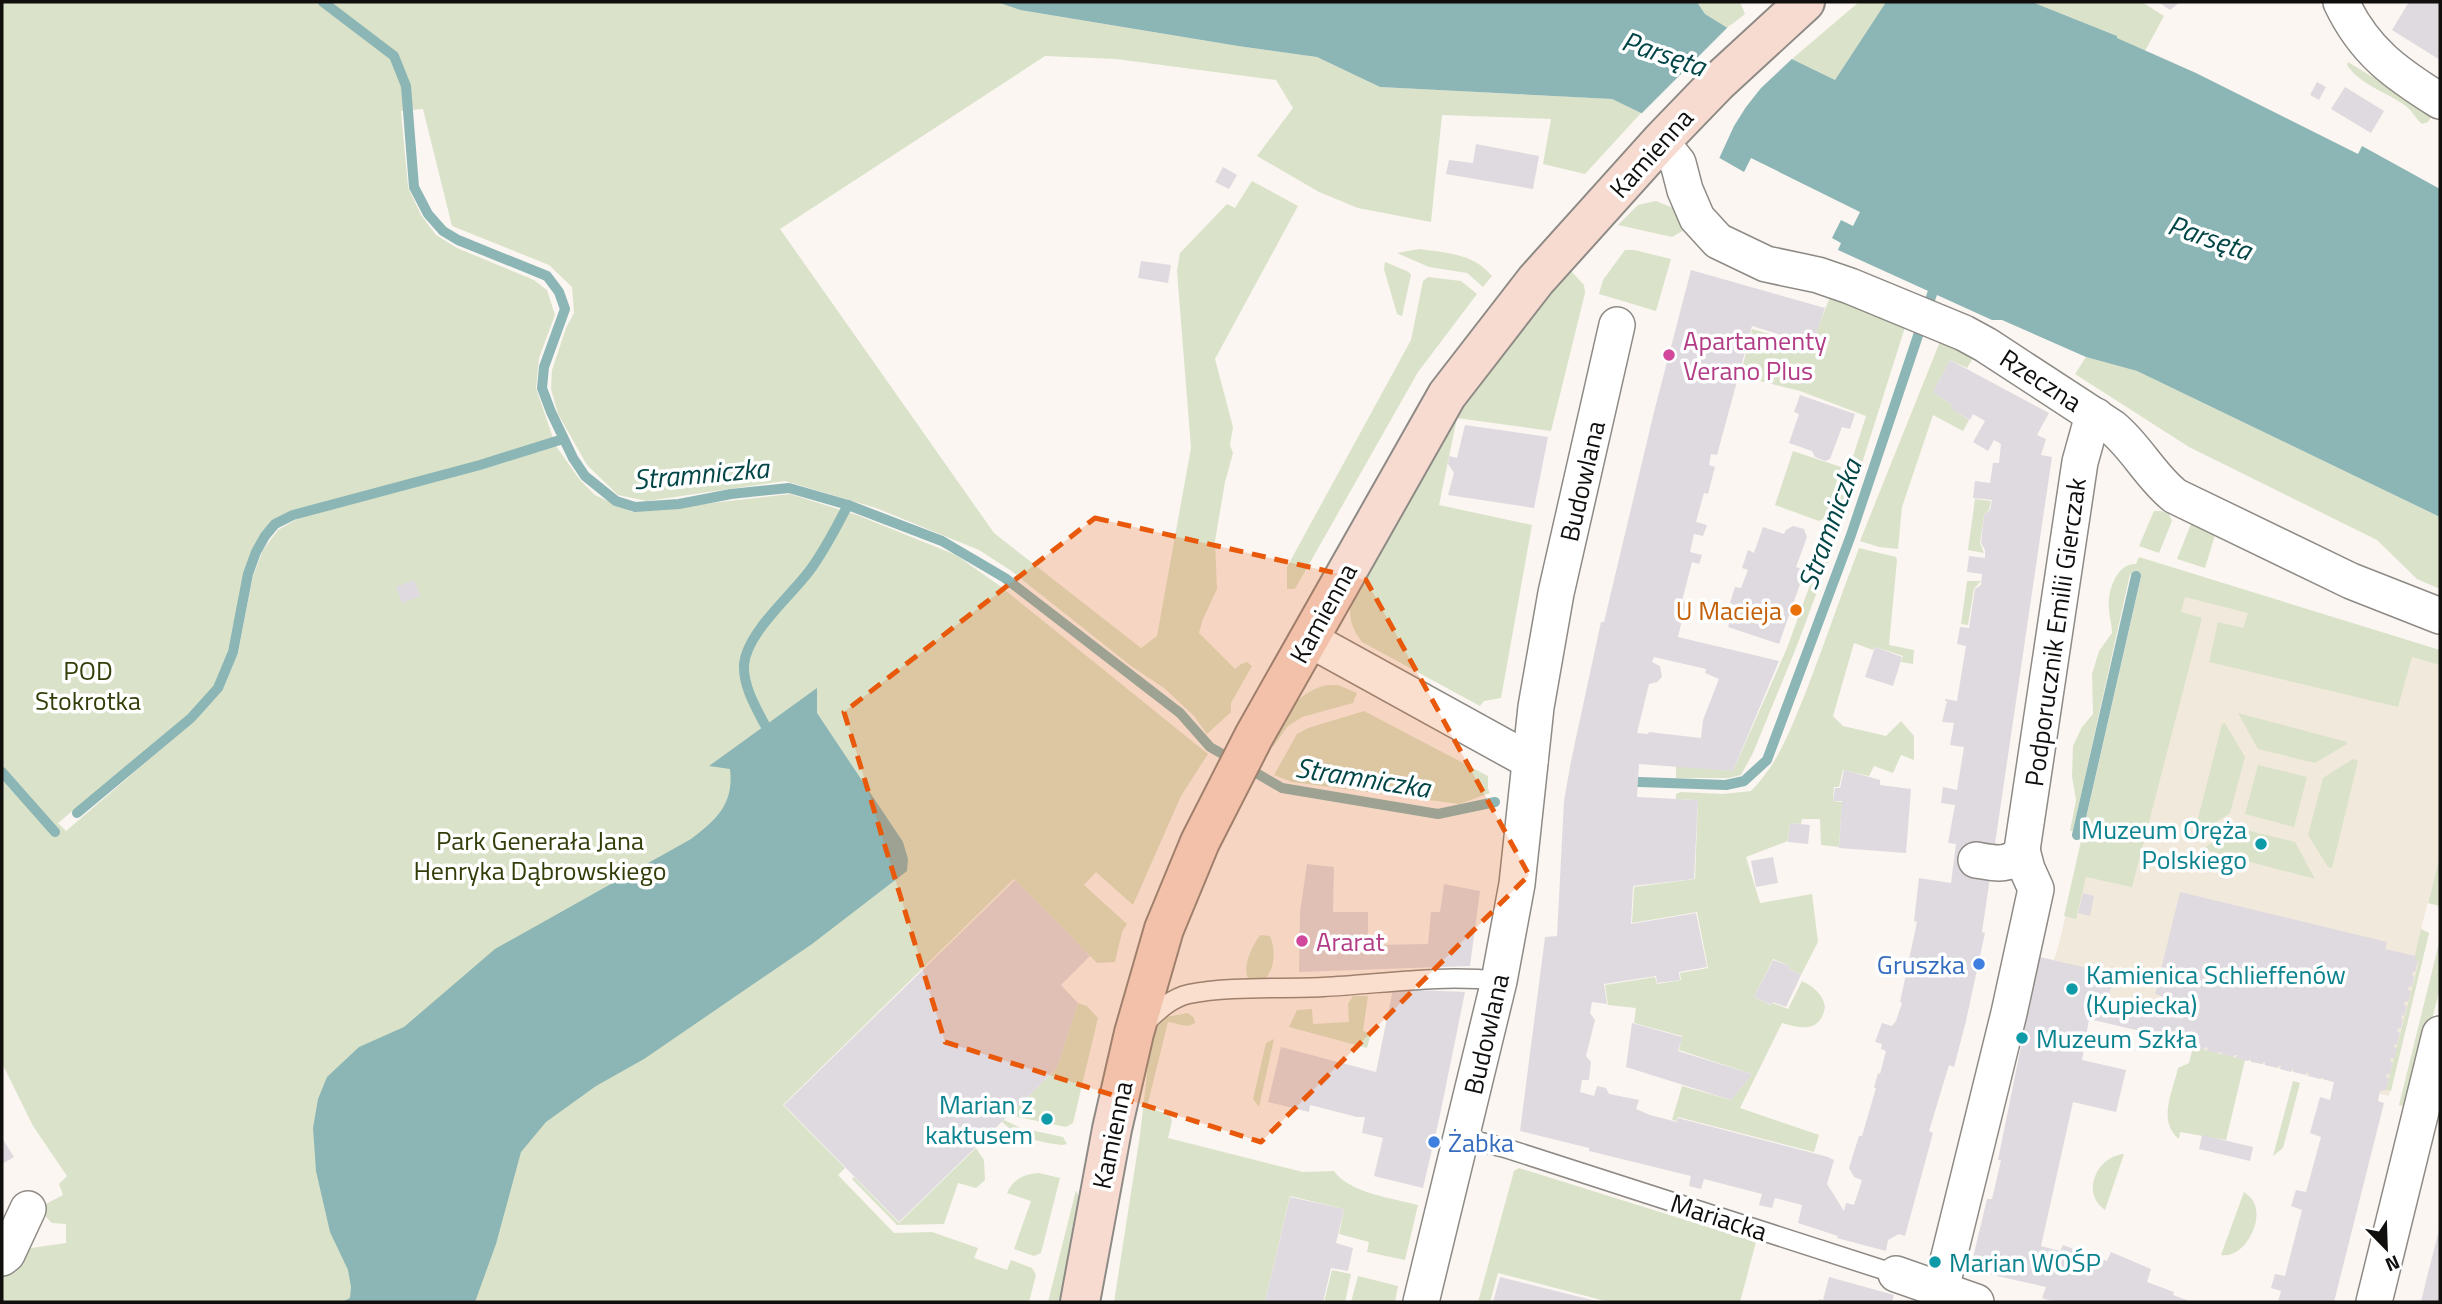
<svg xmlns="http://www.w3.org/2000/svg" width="2442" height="1304" font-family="'Titillium Web',sans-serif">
<rect width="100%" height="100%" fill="#fbf6f1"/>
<polygon fill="#f2e9dd" points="2147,581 2440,657 2440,855 2421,929 2429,933 2389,1096 2190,1046 2169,1040 2169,1038 2030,1003 2039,957 2054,960 2058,947"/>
<g fill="#dae3c9">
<polygon points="2,2 997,2 1020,10 1238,46 1317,57 1380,87 1612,99 1641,113 1585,174 1543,164 1551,119 1442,115 1431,222 1358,208 1319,192 1257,156 1293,108 1276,80 1116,59 1045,56 780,229 994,533 1141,648 1157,636 1191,448 1177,271 1180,253 1227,204 1235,208 1252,181 1298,206 1215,359 1233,427 1230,445 1233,453 1225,482 1215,541 1217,589 1203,619 1199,633 1235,669 1241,664 1247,662 1252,666 1231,703 1231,712 1207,734 1194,716 1164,688 1131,666 1010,570 979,550 876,508 785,481 647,501 618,495 587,465 558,414 551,389 552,370 566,328 574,313 572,287 549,265 452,226 423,109 401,111 408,187 421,215 436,235 457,248 534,280 547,290 555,315 539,358 536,388 553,438 480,461 323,502 273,520 262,534 245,573 228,651 216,685 198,706 58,823 66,831 194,721 222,691 238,653 253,576 263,550 278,530 299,518 483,469 556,446 580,480 595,495 632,512 790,494 857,515 956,555 1000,586 1208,754 1181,796 1133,905 1096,872 1084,885 1127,924 1122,932 1115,962 1097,963 1014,879 783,1105 845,1168 838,1175 894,1233 932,1232 978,1248 974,1258 1007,1270 1011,1260 1032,1268 1036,1275 1029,1302 2,1302 2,1274 31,1248 66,1243 66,1224 52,1223 44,1215 44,1205 63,1195 59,1184 67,1176 33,1126 2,1063"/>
<polygon points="1697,2 1740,2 1745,14 1727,28 1705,14"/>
<polygon points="1859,2 1886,2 1835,80 1792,59"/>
<polygon points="2032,2 2142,2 2164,16 2145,51 2116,38 2117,36"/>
<path d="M2348,62l85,52 -5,8 -6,2c-6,-5 -9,-12 -15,-17 -19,-15 -46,-21 -60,-42z"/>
<polygon points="1656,201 1673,208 1686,229 1672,237 1618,225 1638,205"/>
<path d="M1419,249c27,4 54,4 73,27l-9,11 -16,-14 -38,-6 -32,-14z"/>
<polygon points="1625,250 1634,250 1671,259 1656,311 1599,294 1603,280"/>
<polygon points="1385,262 1409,272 1411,275 1402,316 1397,314 1384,269"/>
<path d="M1571,271l13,14 1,8 -34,138 -94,-13 -18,87 93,20 -31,173 -17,3 -4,5 -118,-64c-10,-13 -14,-24 -11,-41l109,-194 54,-71z"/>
<polygon points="1428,277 1461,281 1477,294 1418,372 1295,589 1287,589 1287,567 1411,340 1423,281"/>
<polygon points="1830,297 1906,324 1840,533 1831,531 1833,526 1831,525 1866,416 1800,391 1740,376 1752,329 1811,345"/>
<polygon points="1941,339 1976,353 1967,368 1950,360 1933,392 1952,405 1951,408 1969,420 1963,431 1933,415 1902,507 1898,549 1879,547 1860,541"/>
<polygon points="2086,357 2137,371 2440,517 2440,589 2417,579 2377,540 2189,447 2075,374"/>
<polygon points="1793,451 1841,467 1827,517 1819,521 1775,505"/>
<polygon points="1975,499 1991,501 1989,510 1984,515 1980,543 1984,553 1968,550"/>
<polygon points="2154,511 2161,511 2169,514 2172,521 2159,553 2139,546"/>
<polygon points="2195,522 2214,531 2215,535 2205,568 2177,559 2191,524"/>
<polygon points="1827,538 1836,541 1796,648 1753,753 1741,775 1729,778 1676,778 1676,766 1733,771 1787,648"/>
<path d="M1859,548l37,9 1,3 -8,85 25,5 -1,14 -12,-2 2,-6 -28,-9 -2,3 -19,-7 -21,73 10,10 43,10 15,-15 13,15v24l-13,-5 -8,18 -19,-7 -5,10 -26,-6 -4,17h-5l-1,14 9,1 -3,45 -18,-2 -1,-26h-18l-1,5 -11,-1 -2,18 -42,16 14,46 52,-9 6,48 -17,33 -12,-6 1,-3 -17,-7 -19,38 17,8 2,-2 15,6 14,-28c12,6 21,13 23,26 -5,27 -25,21 -43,16l-42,85 79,27 -5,17 -136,-35 -1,4 -5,-1 10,-34 49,14 21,-26 -73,-24 3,-14 -48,-13 2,-15 -28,-3 -3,-20 50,-8 2,7 24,-4 -1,-7 28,-5 -11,-56 -65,11 2,-36 61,-8 3,-79 -22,-1v-5l5,-2 42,2 28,-3c28,-28 41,-65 56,-102 18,-47 34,-94 52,-141z"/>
<path d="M2139,557l301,93v15l-28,-8 -14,50 -189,-45 9,-40 25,6 5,-15 -63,-16 -4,15 21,6 -70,269 -46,-10 -10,42 -12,-3 77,-339 -11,-3 -57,257h-3l6,-31 -4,-24 1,-30 9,-19 11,-13 -1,-40 7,-23 13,-18c0,-8 -3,-16 -3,-24 -2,-16 7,-46 27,-45z"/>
<polygon points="1967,581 1981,581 1974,589 1968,625 1961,624"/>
<path d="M1327,685h11l19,8 -4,10 -51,14 -15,10 -14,20 -3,-1c16,-29 22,-52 57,-61z"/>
<polygon points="1364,711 1488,776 1488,789 1490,793 1459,804 1292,782 1274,775 1297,734 1308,728"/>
<polygon points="2238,713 2347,742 2347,744 2315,763 2258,749"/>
<polygon points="2225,723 2245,757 2230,813 2197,835 2194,834 2222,724"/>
<polygon points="2353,759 2358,761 2332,868 2328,867 2308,835 2323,778"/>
<polygon points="2258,765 2307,777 2294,827 2245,814"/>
<polygon points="2238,828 2295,842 2315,879 2205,850 2205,847"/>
<polygon points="2440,855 2440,906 2428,903"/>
<polygon points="2421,929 2429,933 2391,1091 2386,1090 2419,961 2415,960 2415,955"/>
<path d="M1260,935l10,1c6,13 5,34 -6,44h-15c-8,-13 3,-33 11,-45z"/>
<polygon points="2440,939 2440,988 2409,1108 2399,1105"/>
<polygon points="1353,996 1368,996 1363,1031 1371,1033 1367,1048 1289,1027 1297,1010 1312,1009 1313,1024 1349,1022 1348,1004"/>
<polygon points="1078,1003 1087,1006 1098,1018 1073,1123 1066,1127 1014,1116 1011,1113 1057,1068"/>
<path d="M1188,1013l6,5 1,5c-8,6 -18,0 -27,-1l-21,85 23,8 2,6 -4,17 135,34 31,-1c15,22 58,27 84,34l-13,55 -38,-8 2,-10 -30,-8 5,-25 -54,-13 -25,106h-151l26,-167 12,-106 14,-12z"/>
<polygon points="1274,1039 1259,1107 1253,1099 1266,1043"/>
<path d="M2193,1047l52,13 -19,80 -46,-8 -1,7c-22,-18 -6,-48 -1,-71l11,-5z"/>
<polygon points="2293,1081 2300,1083 2283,1148 2273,1156"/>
<path d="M1004,1120l17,8 42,9 4,7 -5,1c-24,-3 -42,-6 -60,-23z"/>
<polygon points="976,1148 984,1160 985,1180 976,1188 958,1183 944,1224 897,1225 852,1179 854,1177 899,1223"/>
<path d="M2124,1154l-19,56c-25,-17 -8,-54 19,-56z"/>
<polygon points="1519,1168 1756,1242 1740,1302 1609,1302 1498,1273 1490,1302 1478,1302 1514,1171"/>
<path d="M1039,1173l21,5 -19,75 -7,3 -20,-7 17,-48 -24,-8c6,-14 17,-19 32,-20z"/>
<polygon points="1076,1190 1080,1200 1062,1302 1048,1302"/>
<path d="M2244,1192c5,4 9,7 11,13 7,18 -11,54 -34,50z"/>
<polygon points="1332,1270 1351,1274 1345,1302 1324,1302"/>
<polygon points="1358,1276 1398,1286 1395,1302 1351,1302"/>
</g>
<g fill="#8cb5b5">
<polygon points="997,2 1697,2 1705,14 1726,27 1835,80 1886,2 2032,2 2117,36 2117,38 2196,73 2358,154 2362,146 2440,189 2440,517 2137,371 2086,357 2002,320 1992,320 1838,250 1841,243 1832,238 1841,220 1853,226 1860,212 1751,158 1744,172 1641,113 1612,99 1380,87 1317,57 1238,46 1020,10"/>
<path d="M817,688v25l86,129 5,17 -1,12 -95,73 -168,115 -48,27 -50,36 -25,30 -25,92 -21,58h-133l8,-4 1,-11 -3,-17 -18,-38 -14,-61 -3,-43 5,-29 9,-22 32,-30 45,-20 91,-78 196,-110c26,-20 43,-35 39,-70l-21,-3z"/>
</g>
<polygon fill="#fbf6f1" points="1730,25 1794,57 1761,88 1746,107 1734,126 1717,163 1639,116"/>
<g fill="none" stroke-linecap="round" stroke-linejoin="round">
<g stroke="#8cb5b5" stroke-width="10">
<polyline points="323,2 394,56 406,86 414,187 428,214 443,231 458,240 547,276 559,292 565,309 544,367 542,388 551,412 573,458 585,476 616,501 635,507 679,504 731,494 789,488 848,505 942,541 1005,578 1180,713 1210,747 1233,760"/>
<path d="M765,725c-9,-17 -22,-39 -21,-60 2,-32 48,-70 66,-95 15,-20 26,-43 38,-65"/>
<polyline points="1246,767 1282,788 1438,814 1495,802"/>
<polyline points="2,772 55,832"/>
<polyline points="1639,782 1726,785 1744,781 1767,760 1851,535 1933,291"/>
<polyline points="77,813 191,718 218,688 233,652 248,574 256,552 265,536 275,524 293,515 480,465 563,439"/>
<polyline points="2077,835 2136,576"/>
</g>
</g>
<g fill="#dfdadf" fill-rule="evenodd">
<polygon points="2158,2 2180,2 2170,10"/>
<polygon points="2409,2 2440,2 2440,60 2392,30"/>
<polygon points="2317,82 2326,87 2319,100 2310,95"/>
<polygon points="2345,87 2384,111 2371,133 2331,109"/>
<polygon points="1476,144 1539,156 1533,189 1446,174 1449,160 1473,163"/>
<polygon points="1223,167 1237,175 1229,189 1215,182"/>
<polygon points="1141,261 1171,265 1168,283 1138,278"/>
<path d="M1691,270l134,38 -13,37 -60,-19 -35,129 -6,-1 -1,5 -1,6 6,2 -7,27 -4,-1 -8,29 11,3 -4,11 -9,-2 -4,18 12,3 -3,9 -7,-2 -10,39 4,2 -8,34 101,24 -46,110 -94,-7 -2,33 61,3 -4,79 -61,7 -2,38 65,-11 11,54 -28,5 1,8 -23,3 -1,-7 -52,8 3,20 -15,-2 -2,11 5,7 -9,36 5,6 -2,18h-7l-2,12 14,4 3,-10 9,2 3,6 30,6 -3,9 14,6 27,7 1,-4 150,39 6,3 -7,24 17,27 2,-8 8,2 8,-25 -8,-3 -5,-9 10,-32h3l14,-48h-2l4,-15 2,1 6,-23 -5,-2 1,-5 -7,-2 7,-19 10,3 4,-5 6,-18 -2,-1 17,-80 -3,-1 5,-43 32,5 5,-39 -8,-1 7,-38 -14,-2 2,-16 14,3 7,-43 -14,-2 4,-22 -12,-1 5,-21h-2v-2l12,2 9,-55 -9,-2 3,-17 9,1 6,-39 6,-4 1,-11 -15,-2 2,-16 16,2v-8l-4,-7 3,-28 6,-5 2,-10 -19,-2 2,-17 15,2 3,-20h6l2,-19 -7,-4 -6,11 -15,-9 12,-21 -12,-7 -3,6 -20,-12 2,-3 -19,-13 17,-32 99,53 -12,22 9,4 -5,16 11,2 -70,475 3,1 -19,88 -12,46 -5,-2 -20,66 4,2 -28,103 -6,-2 -11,6 -2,11 -49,-13 1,-2 -40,-13 4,-18 -27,-7 -3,10 -13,-3 3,-11 -58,-15 -3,10 -12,-3 2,-10 -102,-25v-3l-69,-17 25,-194 12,-1 7,-135 7,-40 30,-139h3l50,-210zM1654,657l52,12 -1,4 14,6 -16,41 -2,18 -52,-6 -1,2 -11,-1 12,-49 8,-2 5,-5 -2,-11 -8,-4z"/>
<polygon points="1800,395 1855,414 1850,429 1842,427 1830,459 1825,461 1815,457 1812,451 1789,443 1799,414 1794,412"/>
<polygon points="1465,425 1548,437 1534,508 1448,495 1454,473 1448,464 1449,456 1457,458"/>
<polygon points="1793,526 1804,529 1807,537 1796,567 1805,570 1779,644 1728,627 1735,605 1730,603 1735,587 1741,588 1748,570 1742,568 1748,550 1754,553 1763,527 1784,534 1786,530"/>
<polygon points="414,580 421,596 402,603 396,587"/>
<polygon points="1875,647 1902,657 1893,686 1865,677"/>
<polygon points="1844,770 1880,780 1880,785 1911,789 1906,853 1839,848 1842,801 1833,801 1835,788 1840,788"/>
<polygon points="1790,823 1810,825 1808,844 1788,842"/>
<polygon points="1773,857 1778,883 1756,887 1751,861"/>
<polygon points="1307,864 1334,867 1333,912 1368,912 1368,945 1428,944 1431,912 1440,912 1444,884 1480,891 1470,966 1299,972 1300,912"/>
<polygon points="1015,880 1090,956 1061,985 1078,1003 1057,1068 899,1222 784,1105"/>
<polygon points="2180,892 2387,942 2385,949 2416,956 2415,960 2418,961 2415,972 2413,972 2412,975 2414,976 2412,987 2409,986 2408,990 2411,991 2408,1002 2405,1001 2404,1005 2407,1006 2404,1016 2402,1015 2401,1019 2403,1019 2401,1029 2398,1028 2397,1032 2400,1032 2397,1045 2394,1044 2394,1047 2397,1048 2394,1059 2391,1058 2390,1062 2393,1062 2390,1074 2387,1074 2386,1077 2389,1078 2386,1090 2380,1091 2378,1101 2384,1103 2334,1302 2278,1302 2281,1291 2271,1288 2275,1274 2285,1276 2302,1210 2291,1206 2296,1190 2306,1192 2321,1137 2310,1133 2320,1097 2330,1100 2334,1082 2323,1079 2323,1077 2320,1079 2308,1076 2309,1073 2306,1073 2306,1075 2294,1072 2292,1069 2291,1072 2280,1069 2281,1066 2278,1066 2277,1068 2265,1065 2265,1062 2263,1062 2262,1064 2251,1062 2251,1059 2248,1061 2236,1058 2237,1055 2234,1055 2233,1057 2221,1054 2222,1052 2218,1053 2207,1051 2208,1048 2205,1047 2204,1050 2193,1047 2193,1044 2190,1044 2190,1046 2169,1040 2170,1038 2089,1019 2082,1060 2126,1070 2116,1112 2073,1102 2041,1246 2060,1251 2063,1245 2107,1261 2111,1252 2151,1269 2147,1282 2174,1292 2173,1295 2192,1302 2054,1302 2042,1298 2046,1287 1970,1270 1987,1199 1992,1199 2001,1160 1998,1160 2039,957 2114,974 2107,1005 2113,1004 2182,1019 2186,1004 2155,994"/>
<polygon points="2083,893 2094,896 2090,916 2078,913"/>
<polygon points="1773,960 1790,966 1789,969 1801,975 1786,1007 1773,1002 1772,1005 1754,997"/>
<polygon points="1393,989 1465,992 1440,1115 1423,1188 1374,1176 1383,1138 1362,1133 1365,1117 1357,1117 1310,1105 1309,1112 1268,1102 1281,1047 1376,1072"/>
<polygon points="1632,1023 1682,1037 1678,1051 1752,1074 1731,1100 1626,1067"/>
<polygon points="2202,1135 2253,1147 2250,1161 2199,1149"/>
<polygon points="2,1138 14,1157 2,1164"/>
<polygon points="1290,1197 1344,1209 1336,1243 1353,1248 1348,1271 1331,1268 1323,1302 1265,1302"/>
<polygon points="2439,1230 2440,1302 2421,1302 2427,1277"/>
<polygon points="1500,1277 1596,1301 1596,1302 1493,1302"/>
<polygon points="1829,1277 1894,1295 1892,1302 1818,1302 1819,1299 1823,1300"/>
</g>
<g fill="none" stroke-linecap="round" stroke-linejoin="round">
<g stroke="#8e8a85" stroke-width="21">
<g id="lane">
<path d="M1145,1023c13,-12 26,-25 44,-29 39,-8 93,-5 134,-7 59,-3 117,-13 176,-6"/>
<polyline points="1461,1137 1505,1148 1896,1274"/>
</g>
</g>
<g stroke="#8e8a85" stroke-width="38">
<g id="street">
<path d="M2341,2c23,49 54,71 99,99"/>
<path d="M1661,142l17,21 7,27 12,28 21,23 48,23 52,11 32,11 114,47 22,12 127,83c24,20 37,48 62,68l176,85 89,35"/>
<polyline points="1309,639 1530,761"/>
<path d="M1976,860c17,3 36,8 46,-10l58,-388 10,-36 6,-10"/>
<polyline points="2,1258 7,1254 28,1209"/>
<polyline points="1896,1274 1976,1302"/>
<polyline points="1941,1289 2009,1013 2036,889 2027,869 2022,850"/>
<polyline points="1421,1302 1499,981 1517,884 1536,707 1556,593 1617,325"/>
<polyline points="2374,1302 2440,1034"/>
</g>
</g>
<g stroke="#8e8a85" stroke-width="42">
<polyline id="secondary" points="1080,1302 1112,1129 1134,1033 1164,929 1200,842 1254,736 1447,395 1536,280 1662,140 1718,82 1805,2"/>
</g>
<use href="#lane" stroke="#fff" stroke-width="18"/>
<use href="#street" stroke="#fff" stroke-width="35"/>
<use href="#secondary" stroke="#f7dbd1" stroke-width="38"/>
</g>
<path fill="#e8590c" fill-opacity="0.2" stroke="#e8590c" stroke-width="5" stroke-dasharray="14 9" stroke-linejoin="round" d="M1095,518l271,62 163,295 -268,267 -316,-100 -101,-330z"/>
<g fill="#d1479c" stroke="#fff" stroke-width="2.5">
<circle cx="1669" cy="355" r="7"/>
<circle cx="1302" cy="941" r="7"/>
</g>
<circle fill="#e8710a" stroke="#fff" stroke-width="2.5" cx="1796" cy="610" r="7"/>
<g fill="#0f9aa8" stroke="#fff" stroke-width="2.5">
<circle cx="2261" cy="844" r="7"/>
<circle cx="2072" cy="989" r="7"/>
<circle cx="2022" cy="1038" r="7"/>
<circle cx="1047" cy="1119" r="7"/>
<circle cx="1935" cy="1262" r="7"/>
</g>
<g fill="#3f7fe0" stroke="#fff" stroke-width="2.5">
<circle cx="1979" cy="964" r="7"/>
<circle cx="1434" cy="1142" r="7"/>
</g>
<g text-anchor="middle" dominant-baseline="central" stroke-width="7" stroke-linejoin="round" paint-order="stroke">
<g font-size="26" fill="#100f0d" stroke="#fff">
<text transform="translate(1651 153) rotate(-48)">Kamienna</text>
<text transform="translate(2041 380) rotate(33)">Rzeczna</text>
<text transform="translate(1582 481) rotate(-77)">Budowlana</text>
<text transform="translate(1323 613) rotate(-61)">Kamienna</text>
<text transform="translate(2055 632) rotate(-82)">Podporucznik Emilii Gierczak</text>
<text transform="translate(1486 1034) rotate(-77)">Budowlana</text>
<text transform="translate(1112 1135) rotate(-78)">Kamienna</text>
<text transform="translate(1719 1217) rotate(18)">Mariacka</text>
</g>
<g font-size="26" fill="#b23c85" stroke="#fff" text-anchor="start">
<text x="1683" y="340">Apartamenty<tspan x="1683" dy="30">Verano Plus</tspan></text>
<text x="1316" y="941">Ararat</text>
</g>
<g font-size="26" fill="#c56008" stroke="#fff" text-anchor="end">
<text x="1782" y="610">U Macieja</text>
</g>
<g font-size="26" fill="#323e09" stroke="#fff">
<text x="88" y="670">POD<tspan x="88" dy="30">Stokrotka</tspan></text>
<text x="540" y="840">Park Generała Jana<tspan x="540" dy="30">Henryka Dąbrowskiego</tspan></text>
</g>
<g font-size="26" fill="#0d838f" stroke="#fff" text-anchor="start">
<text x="2247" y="829" text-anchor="end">Muzeum Oręża<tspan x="2247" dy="30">Polskiego</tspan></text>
<text x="2086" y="974">Kamienica Schlieffenów<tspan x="2086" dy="30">(Kupiecka)</tspan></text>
<text x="2036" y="1038">Muzeum Szkła</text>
<text x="1033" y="1104" text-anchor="end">Marian z<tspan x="1033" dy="30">kaktusem</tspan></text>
<text x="1949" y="1262">Marian WOŚP</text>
</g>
<g font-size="26" fill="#366cbe" stroke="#fff" text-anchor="end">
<text x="1965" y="964">Gruszka</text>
<text x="1448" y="1142" text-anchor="start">Żabka</text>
</g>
<g font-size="28" font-style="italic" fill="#034647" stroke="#fff">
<text transform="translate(1664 53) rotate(19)">Parsęta</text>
<text transform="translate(2210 237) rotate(19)">Parsęta</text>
<text transform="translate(701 473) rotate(-5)">Stramniczka</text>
<text transform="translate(1829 524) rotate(-70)">Stramniczka</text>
<text transform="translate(1363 777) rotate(9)">Stramniczka</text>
</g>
</g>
<rect width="2442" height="1304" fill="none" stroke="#100f0d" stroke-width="7"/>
<g transform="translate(2386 1248) rotate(157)" stroke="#ffffff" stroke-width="5" paint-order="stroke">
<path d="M0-5L12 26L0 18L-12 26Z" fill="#100f0d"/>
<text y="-10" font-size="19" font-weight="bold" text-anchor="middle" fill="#100f0d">N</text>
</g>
</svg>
